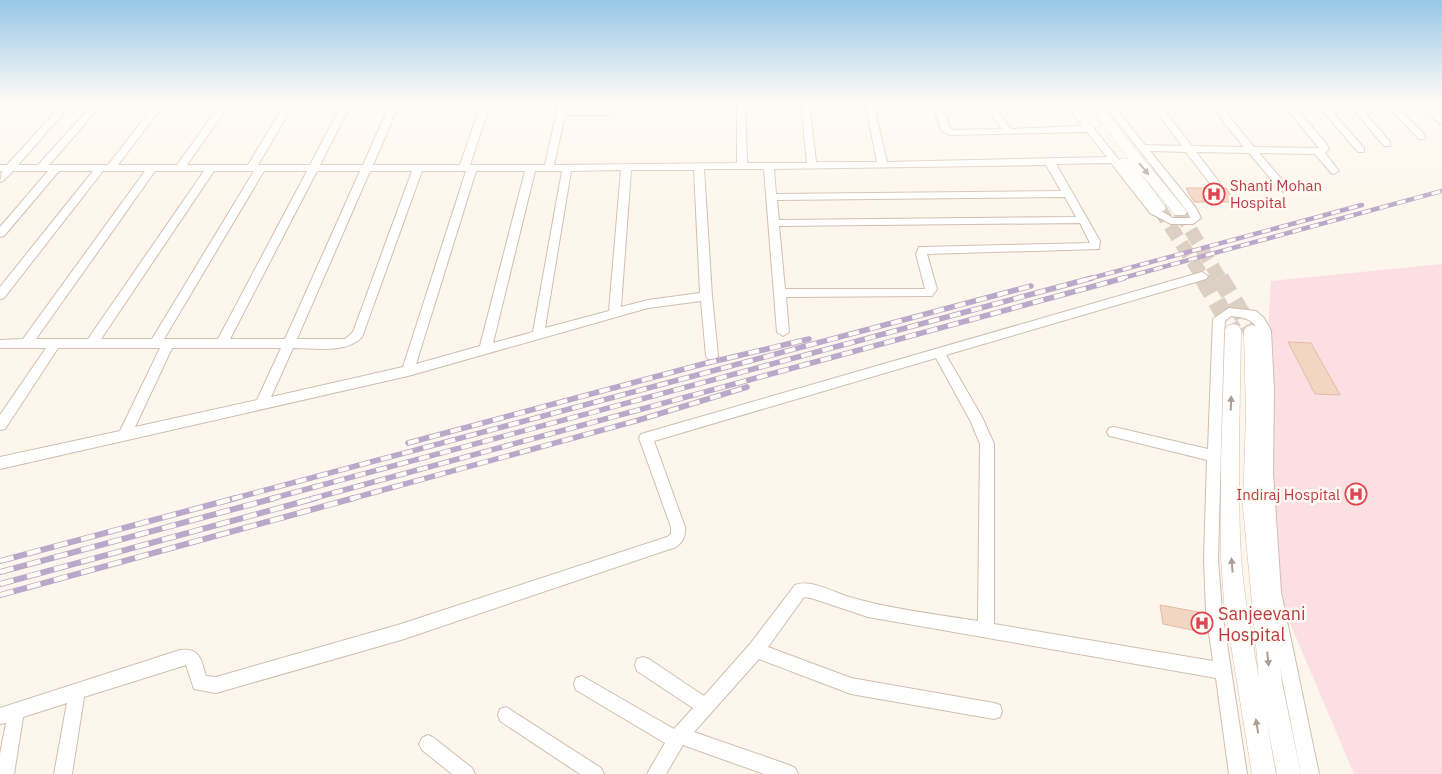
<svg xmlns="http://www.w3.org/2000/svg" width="1442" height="774" font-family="'IBM Plex Sans',sans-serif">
<rect width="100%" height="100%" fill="#fdf6ec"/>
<polygon fill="#fbdfe3" points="1442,264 1442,774 1354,774 1278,595 1264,394 1271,281"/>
<g fill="#f3d5c3" stroke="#e6bba3">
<polygon points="1186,188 1226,188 1235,202 1194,202"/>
<polygon points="1288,342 1311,343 1340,395 1315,394"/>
<polygon points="1160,605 1204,613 1207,633 1163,624"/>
</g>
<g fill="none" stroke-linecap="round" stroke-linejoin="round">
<g stroke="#dcd0c4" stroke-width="14" stroke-dasharray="14 7" stroke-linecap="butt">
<polyline points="1159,208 1204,279"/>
<polyline points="1180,212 1220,279"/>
</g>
<g stroke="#dcd0c4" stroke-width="18" stroke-dasharray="18 9" stroke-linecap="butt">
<polyline points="1203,278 1233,330"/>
<polyline points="1220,278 1252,331"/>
</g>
<g stroke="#d1beb0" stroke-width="2">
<g id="street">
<polygon points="4,102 13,102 0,114 0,106"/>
<path d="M64,102h9l-55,63h20l57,-63h9l-55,63h59l49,-63h9l-48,63h59l45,-63h9l-44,63h61l38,-63h9l-37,63h52l33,-63h9l-32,63h43l28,-63h9l-27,63h87l22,-63h9l-21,63h75l14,-63h8l-1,7h43l5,3 -5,3h-44l-11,50 183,-2v-61h8l2,61h60l-6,-61h8l7,60h61l-12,-60h8l14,60 220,-5 -20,-25 -138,3 -8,-5 -9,-28h9l9,26 4,2 48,-1 -20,-27h9l20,27 71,-3 -18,-24h9l85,107 15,9h17l-3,-7 -85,-109h9l34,43 37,1 -29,-39 4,-3 3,1 32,41 52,1 -19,-23 -14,-22h9l12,18 22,27 65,1 -38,-46h9l35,40 4,7 -4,4 14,18 -5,3 -3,-1 -16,-19 -56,-1 31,36 -5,3 -4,-1 -32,-38 -53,-1 24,31 -5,3 -4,-1 -25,-33 -36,-1 46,57 5,10 -8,6h-22l-21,-11 -39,-50 -55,1 44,77 -1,8 -172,5 10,35 -5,7 -146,1 3,35 -6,4 -6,-4 -13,-163h-60l8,127 6,60 -2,3h-8l-2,-3 -5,-55 -53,7 -240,68 -408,93v-12l120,-26 40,-83h-102l-53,81 -5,1v-15l46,-67h-46v-8l23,-1 122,-168h-42l-99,127 -4,1v-12l93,-116h-34l-55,65 -4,1v-10l48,-56h-35l-10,10 -3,1 2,-11h-2v-6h7zM1046,165l15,26 -285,3 -2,-25zM621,170l-12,141 -64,17 26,-157zM631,170h63l6,123 -52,7 -27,7zM155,171h49l-116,168h-52zM214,171h40l-102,168h-51zM264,171h43l-89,168h-54zM317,171h43l-75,168h-55zM370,171h42l-59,161 -8,7h-48zM422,171h44l-63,196 -132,30 22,-49c22,0 53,6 69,-11zM476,171h49l-45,175 -64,18zM535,171h27l-29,161 -40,11zM1065,197l11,20 -297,3 -2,-20zM1080,223l10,20 -171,4 -3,7 9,35h-140l-6,-63zM172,348h109l-24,52 -122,27z"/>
<polygon points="1315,102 1324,102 1364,148 1364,152 1358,152"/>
<polygon points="1347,102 1356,102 1390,142 1390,146 1384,146"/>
<polygon points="1383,102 1392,102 1425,135 1425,139 1419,139"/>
<polygon points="1419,102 1428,102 1442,116 1442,124 1439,123"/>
<path d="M1202,272l6,4 -2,3 -260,76 36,62 12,27v180l219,37 -7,-50 -2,-51 3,-100 -93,-23 -5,-1 -2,-4 2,-4 5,-1 94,22 5,-130 16,-11 27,3 8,7 7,13 3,58 -1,84 8,119 38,182h-18l-36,-182 -6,-119 3,-84 -3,-58c-7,-13 -14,-13 -28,-15l-6,5 -1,14 -6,225 4,51 25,163h-18l-13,-96 -348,-61 -57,-19 -7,-1 -36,50 83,31 143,25 6,2 2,6 -2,6 -6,2 -143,-25 -92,-35 -65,73 95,33 6,3 3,6h-34l-81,-29 -17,29h-19l18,-31 -89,-53 -2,-6 2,-6 6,-2 92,53 19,-21 -56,-37 -2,-6 2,-6 6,-2 6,2 55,37 46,-52 45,-59c15,-6 36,6 51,11 43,13 88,18 132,25l2,-177 -9,-22 -35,-64 -282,83 31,86c1,8 -2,15 -9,20l-275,93 -185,53 -22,-4 -8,-24 -102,32 -12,77h-18l13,-71 -44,14 -9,57h-14v-20l6,-31 -6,1v-16l180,-58c20,-2 21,9 26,26l10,1 185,-53 266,-87 4,-3v-7l-32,-89 2,-4z"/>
<polygon points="506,707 601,768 604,774 580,774 500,721 498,715 500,709"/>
<polygon points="428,735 434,738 472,768 475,774 452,774 422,750 419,744 422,738"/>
</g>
</g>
<g stroke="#d6c0b0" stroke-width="1">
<g id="secondary">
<polygon points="1073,102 1085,102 1101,124 1100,127 1090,127"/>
<polygon points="1087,102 1099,102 1131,144 1185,209 1187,212 1185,215 1175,215 1139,171 1166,208 1164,211 1154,211 1118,162 1120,159 1129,159"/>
<path d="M1233,324l6,2 2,4c-1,76 -4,152 0,228 3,41 11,80 18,120l-16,-171 3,-92 -2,-84 2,-4 6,-2 6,2 2,4 4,84 -1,92 19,176 19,91h-24l-11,-56 10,56h-24l-28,-172 -3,-44v-97l4,-131 2,-4z"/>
</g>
</g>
<use href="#street" fill="#fff" fill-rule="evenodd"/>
<use href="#secondary" fill="#fff" fill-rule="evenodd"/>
<g stroke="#b9a8c9" stroke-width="4.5">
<g id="rail-far2">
<polyline points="1088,279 1362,205"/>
<polyline points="1119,279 1442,191"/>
</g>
</g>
<g stroke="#b9a8c9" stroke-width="5.5">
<g id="rail-far1">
<polyline points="408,443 703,364 809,339"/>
<polyline points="232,499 1031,286"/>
<polyline points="270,499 1092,278"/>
<polyline points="311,499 1124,278"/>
<polyline points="350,499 639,420 747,387"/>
</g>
</g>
<g stroke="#b9a8c9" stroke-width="6">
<g id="rail">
<polyline points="0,561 236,498"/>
<polyline points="0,572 275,498"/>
<polyline points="0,584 316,498"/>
<polyline points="0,595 354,498"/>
</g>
</g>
<use href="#rail-far2" stroke="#fffaf3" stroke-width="3" stroke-dasharray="9" stroke-linecap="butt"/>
<use href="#rail-far1" stroke="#fffaf3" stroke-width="4" stroke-dasharray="11" stroke-linecap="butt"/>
<use href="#rail" stroke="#fffaf3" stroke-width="4.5" stroke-dasharray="14" stroke-linecap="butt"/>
</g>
<defs><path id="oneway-solid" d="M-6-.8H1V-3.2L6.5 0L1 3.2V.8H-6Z" transform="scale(1.25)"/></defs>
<g fill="#af9d94">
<use href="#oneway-solid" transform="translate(1144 169) rotate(50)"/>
<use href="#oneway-solid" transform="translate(1231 403) rotate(-88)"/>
<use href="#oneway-solid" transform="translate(1232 565) rotate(-95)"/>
<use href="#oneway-solid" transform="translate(1268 659) rotate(84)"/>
<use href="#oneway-solid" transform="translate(1257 726) rotate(-99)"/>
</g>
<linearGradient id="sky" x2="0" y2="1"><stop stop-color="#97c7e8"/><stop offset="0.48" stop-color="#fefbf6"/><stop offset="1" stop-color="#fefbf6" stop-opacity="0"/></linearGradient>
<rect width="1442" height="211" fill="url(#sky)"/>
<defs>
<g id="hospital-ring" transform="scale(1.125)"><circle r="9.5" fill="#fffaf3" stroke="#e0444e" stroke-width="1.5"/><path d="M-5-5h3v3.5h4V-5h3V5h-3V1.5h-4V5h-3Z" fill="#e0444e"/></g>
</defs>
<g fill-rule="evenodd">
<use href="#hospital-ring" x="1214" y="194"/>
<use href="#hospital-ring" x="1356" y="494"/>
<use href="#hospital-ring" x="1202" y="623"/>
</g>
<g text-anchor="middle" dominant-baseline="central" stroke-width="5" stroke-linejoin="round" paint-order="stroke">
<g font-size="15" fill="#be3a42" stroke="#fffaf3" text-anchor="start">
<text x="1230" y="185">Shanti Mohan<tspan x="1230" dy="17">Hospital</tspan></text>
<text x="1340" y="494" text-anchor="end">Indiraj Hospital</text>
</g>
<g font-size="18" fill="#be3a42" stroke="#fffaf3" text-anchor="start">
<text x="1218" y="613">Sanjeevani<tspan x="1218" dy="21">Hospital</tspan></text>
</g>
</g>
</svg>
